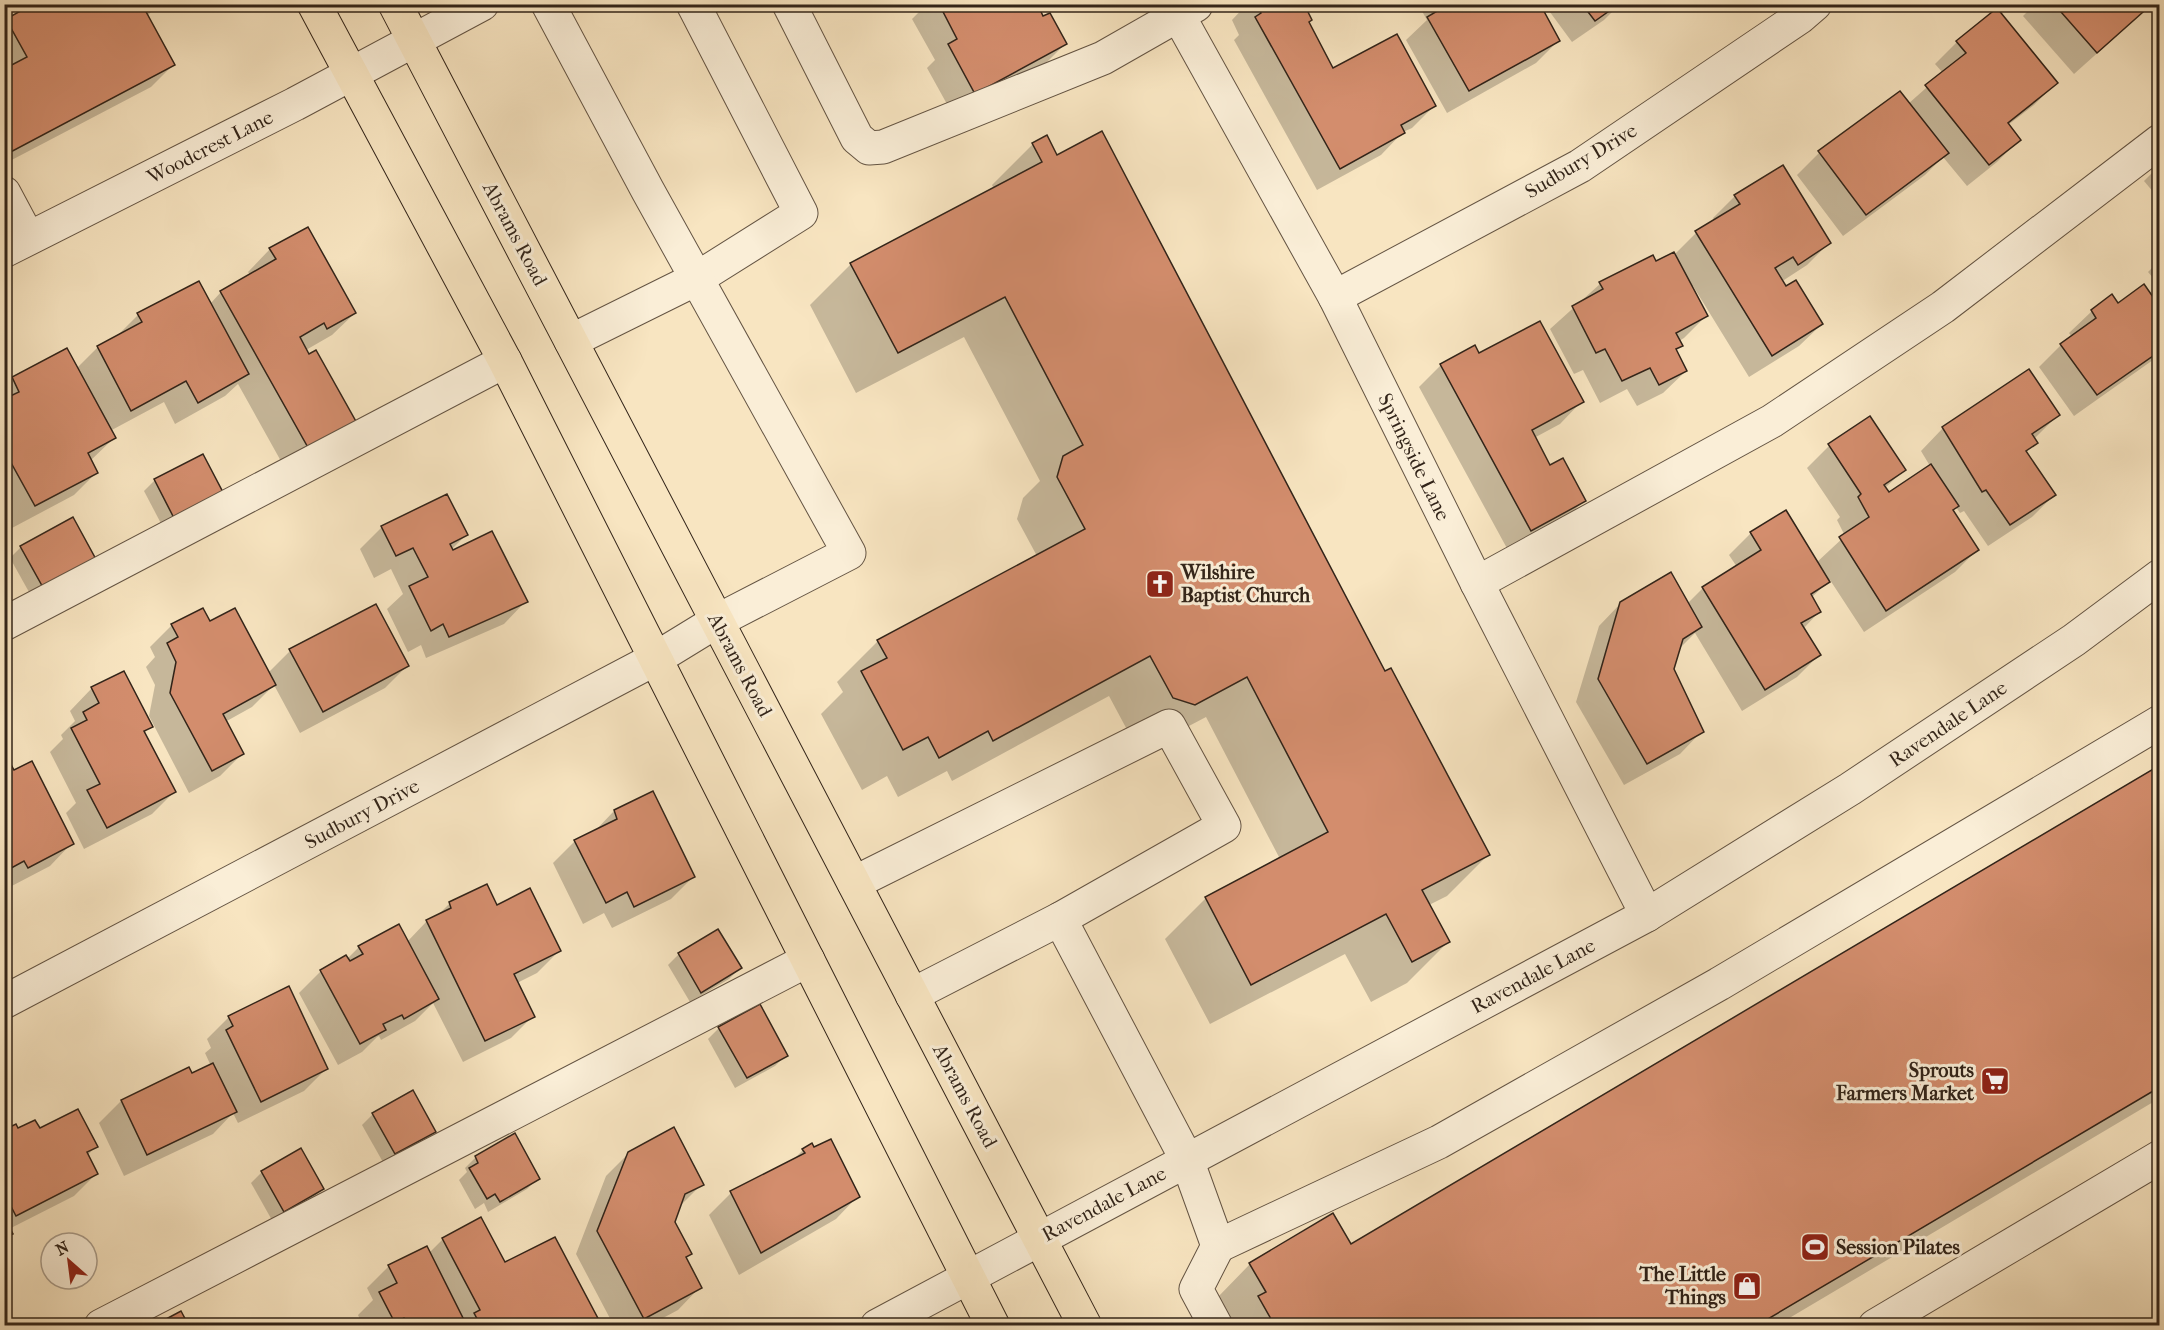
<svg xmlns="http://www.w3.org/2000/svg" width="2164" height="1330" font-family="'IM FELL French Canon',serif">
<rect width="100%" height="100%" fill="#f8e5c1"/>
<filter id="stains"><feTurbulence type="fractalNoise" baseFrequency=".00333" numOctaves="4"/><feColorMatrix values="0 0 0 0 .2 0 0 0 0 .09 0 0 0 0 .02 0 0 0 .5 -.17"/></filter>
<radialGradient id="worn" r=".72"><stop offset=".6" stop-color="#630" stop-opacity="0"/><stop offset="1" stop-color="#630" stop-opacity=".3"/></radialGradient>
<g fill="#0003">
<polygon points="37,4 159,4 147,16 173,65 151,87 4,164 4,23"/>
<polygon points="888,4 898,4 890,9"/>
<polygon points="927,4 1027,4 1030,11 1043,18 1065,44 1043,66 953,115 927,68 935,60 912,19"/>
<polygon points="1247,4 1302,4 1307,23 1333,70 1434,106 1412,128 1403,132 1381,155 1317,190 1234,40 1239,35 1232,20"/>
<polygon points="1418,4 1539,4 1558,41 1536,63 1447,113 1406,40 1427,20"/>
<polygon points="1544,4 1620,4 1604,20 1572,42"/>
<polygon points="2035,4 2152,4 2074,74 2023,16"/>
<polygon points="1957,42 2056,83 2034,105 2008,125 2019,140 1997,162 1967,186 1943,157 1925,175 1843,236 1797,175 1819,153 1900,93 1908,104 1943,73 1935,64"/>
<polygon points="1033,144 1056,157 1385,673 1488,855 1447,896 1429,905 1448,942 1407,983 1371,1002 1345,954 1210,1024 1165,939 1206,898 1280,859 1206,717 1153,745 1132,739 1109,696 952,781 947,771 898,797 887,776 862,790 821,714 843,692 837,682 878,641 1037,556 1017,519 1023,498 1040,481 964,337 856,393 810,305 851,264 994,189 992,185"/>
<polygon points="2160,165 2160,200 2144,181"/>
<polygon points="1735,196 1829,243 1807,265 1781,282 1822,324 1799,346 1749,377 1693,286 1691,288 1706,316 1684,338 1679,341 1681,345 1675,351 1686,371 1663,393 1637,406 1627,389 1600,403 1583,370 1574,374 1550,329 1600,284 1674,255 1696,233 1715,221 1713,218"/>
<polygon points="270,249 355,313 332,335 306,350 356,425 287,472 238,384 225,396 175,424 164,402 110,431 114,438 90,461 96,473 74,495 12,528 4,513 4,387 13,379 66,350 76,369 98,347 116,337 138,315 210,304 221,292 251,276 248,272"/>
<polygon points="2160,260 2160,286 2148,272"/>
<polygon points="2112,296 2118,305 2160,310 2160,355 2074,416 2039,367 2061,345 2072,337 2069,333 2092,311"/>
<polygon points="1478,355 1582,401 1560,424 1534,438 1549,467 1584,501 1561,523 1509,552 1419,387 1441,365"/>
<polygon points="2058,415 2034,439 2036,443 2025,453 2054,495 2032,517 1988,546 1964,511 1960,513 1956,507 1952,511 1977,550 1955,572 1864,632 1830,580 1811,598 1819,612 1803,629 1819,655 1797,677 1742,711 1695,633 1678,650 1672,670 1702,731 1680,754 1624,785 1576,702 1599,626 1621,603 1687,604 1703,588 1737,567 1729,555 1751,533 1816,563 1845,536 1837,520 1840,517 1807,468 1829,446 1904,470 1885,488 1889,494 1930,466 1921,451 1943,428"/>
<polygon points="202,456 166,533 144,491 155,480"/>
<polygon points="382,527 466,535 447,554 526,601 504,624 426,658 421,645 408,652 387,609 403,594 391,569 374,578 360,549"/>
<polygon points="21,547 96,563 34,601 10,558"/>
<polygon points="210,623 268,673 290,651 407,666 385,688 300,733 274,685 252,707 225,722 242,754 220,776 189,793 149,716 155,685 146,667 155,657 150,647 172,625"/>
<polygon points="92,688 151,726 144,733 174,792 152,814 84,849 66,813 76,803 50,752 63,739 61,735 75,721 70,711"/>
<polygon points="4,756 13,772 72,843 50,866 6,889"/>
<polygon points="2160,766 2160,1098 1776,1326 1230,1326 1233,1323 1218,1297 1250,1264 1350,1246"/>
<polygon points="652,793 693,877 671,899 612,928 604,913 583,924 553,863 575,841 594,832 614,811"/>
<polygon points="450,903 496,907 559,951 537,973 517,983 533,1016 511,1038 463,1062 433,1003 415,1021 381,1040 379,1036 377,1037 362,1052 338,1065 299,993 321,971 347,959 359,947 398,926 407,942 426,922 435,918"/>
<polygon points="679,954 740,968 729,979 690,1002 668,965"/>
<polygon points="229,1017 326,1069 304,1091 238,1123 233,1113 213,1134 124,1176 99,1123 121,1101 189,1069 191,1075 211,1066 205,1053 211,1048 207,1039"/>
<polygon points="719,1028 786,1055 775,1066 735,1088 708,1039"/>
<polygon points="373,1114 434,1131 423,1142 384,1164 362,1125"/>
<polygon points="18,1130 39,1130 96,1146 87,1156 96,1174 74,1196 9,1229 11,1233 4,1240 4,1132"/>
<polygon points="813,1149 858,1196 836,1219 739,1275 709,1215 731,1193 791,1162 803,1150"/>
<polygon points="629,1153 702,1184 679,1207 674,1222 690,1254 686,1258 700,1287 678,1310 648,1326 614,1326 576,1254 606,1176"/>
<polygon points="476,1157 538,1178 527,1189 488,1212 484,1203 475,1209 459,1180 467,1172 465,1168"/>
<polygon points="262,1172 322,1189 311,1200 273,1222 251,1183"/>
<polygon points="443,1239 505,1264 599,1324 597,1326 363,1326 358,1315 373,1300 367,1288 389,1266 429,1253"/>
</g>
<g fill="#d38d6d" stroke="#322419" stroke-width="1.5">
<polygon points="33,4 150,4 144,8 175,65 5,155 4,69 27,57 6,19"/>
<polygon points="939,4 1028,4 1031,9 1038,5 1043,16 1050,13 1067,44 975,94 948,44 957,39"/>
<polygon points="1257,4 1304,4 1312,20 1309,22 1333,68 1397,34 1436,106 1401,125 1405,133 1340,169 1255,17 1261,13"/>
<polygon points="1449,4 1540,4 1560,41 1469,91 1427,17"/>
<polygon points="1582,4 1619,4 1595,21"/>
<polygon points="2054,4 2152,4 2097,53"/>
<polygon points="1997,8 2058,83 2008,123 2021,140 1989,165 1925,85 1966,53 1956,41"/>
<polygon points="1900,91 1949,153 1866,215 1818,151"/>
<polygon points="1102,131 1385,671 1391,668 1490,855 1422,890 1450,942 1412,962 1386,914 1251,985 1205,897 1328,832 1247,677 1195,705 1173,698 1150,656 993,741 988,731 939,758 928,737 903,750 861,671 887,658 877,640 1085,529 1057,477 1063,456 1083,445 1005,297 898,353 850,263 1042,162 1032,143 1047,135 1057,155"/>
<polygon points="1783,165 1831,243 1798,265 1793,257 1775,268 1786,286 1796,280 1823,324 1772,356 1695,231 1740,204 1734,195"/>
<polygon points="308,227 356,313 327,329 324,323 300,337 309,354 316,350 358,425 310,451 220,291 276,259 269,248"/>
<polygon points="1674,252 1708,316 1676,333 1683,346 1676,349 1687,371 1659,385 1650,368 1622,381 1605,349 1596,353 1572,306 1603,289 1599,282 1653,255 1656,261"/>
<polygon points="199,281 249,374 198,403 186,381 131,411 97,346 142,322 137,313"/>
<polygon points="2144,284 2160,307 2160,351 2097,395 2060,344 2096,318 2091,310 2112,294 2118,303"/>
<polygon points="1540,321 1584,402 1532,430 1550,465 1563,458 1586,501 1531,531 1440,364 1475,345 1479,353"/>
<polygon points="67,348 116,438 88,453 98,473 35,506 4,450 4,399 19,392 12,377"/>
<polygon points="2029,369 2060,415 2032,434 2038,443 2026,451 2056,495 2010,525 1986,490 1982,492 1942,427"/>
<polygon points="1870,416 1906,470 1884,485 1889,492 1931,464 1959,506 1953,510 1979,550 1886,611 1839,537 1869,517 1858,497 1861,494 1828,444"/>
<polygon points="203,454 226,498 177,524 154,479"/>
<polygon points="447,494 468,535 450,544 453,550 492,531 528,602 449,637 443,624 431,631 409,586 428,577 413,548 396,556 381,526"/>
<polygon points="1786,510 1830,582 1811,594 1821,612 1801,623 1821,655 1765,690 1702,587 1761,550 1750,532"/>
<polygon points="73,517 98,563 45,591 20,546"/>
<polygon points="1671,572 1702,627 1683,639 1674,669 1704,732 1647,764 1598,679 1620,602"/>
<polygon points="376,604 409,666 323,712 289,649"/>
<polygon points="203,608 210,621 235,608 276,685 223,714 244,754 212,771 170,693 176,662 167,643 178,637 171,624"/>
<polygon points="124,671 153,727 144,731 176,792 107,828 87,790 100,784 71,728 87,720 83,712 99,703 91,687"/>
<polygon points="4,752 14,770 32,761 74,844 28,868 24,861 4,872"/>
<polygon points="2160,765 2160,1087 1756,1326 1275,1326 1258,1296 1266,1292 1249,1263 1333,1213 1351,1244"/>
<polygon points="653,791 695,877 634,907 627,892 606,903 574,840 617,819 614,810"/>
<polygon points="487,884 497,905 530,888 561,951 514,974 535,1017 485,1041 426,920 451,908 449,902"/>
<polygon points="399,924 439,999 404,1019 402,1015 383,1024 386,1030 360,1044 320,970 346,955 350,961 363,954 358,946"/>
<polygon points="718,929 742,968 701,993 678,953"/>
<polygon points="289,986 328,1069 261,1102 226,1030 233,1026 228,1016"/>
<polygon points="760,1004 788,1056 747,1078 718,1027"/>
<polygon points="213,1063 237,1112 147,1155 121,1100 189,1067 192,1073"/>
<polygon points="413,1090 436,1132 395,1154 372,1113"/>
<polygon points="78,1109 98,1147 87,1152 98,1174 16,1216 4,1193 4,1130 16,1124 18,1128 35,1120 40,1128"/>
<polygon points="674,1127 704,1185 685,1194 675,1222 692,1254 686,1257 702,1288 644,1319 597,1231 628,1152"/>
<polygon points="515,1133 540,1179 500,1202 495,1194 487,1199 469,1168 478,1163 475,1156"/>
<polygon points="831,1139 860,1197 761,1253 730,1191 805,1153 802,1149 812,1143 814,1147"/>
<polygon points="301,1148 324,1189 284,1212 261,1171"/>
<polygon points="4,1217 13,1234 4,1238"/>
<polygon points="481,1217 505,1262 555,1237 601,1324 481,1326 474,1313 480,1310 442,1238"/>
<polygon points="427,1246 464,1320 460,1322 461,1326 408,1326 404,1318 395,1323 379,1292 397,1283 388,1265"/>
<polygon points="181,1311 189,1326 153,1326"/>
</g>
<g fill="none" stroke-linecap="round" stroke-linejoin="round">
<g stroke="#645443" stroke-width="35">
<g id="minor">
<polyline points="789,4 857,138 869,148 883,147 1103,58 1196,5"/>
<polyline points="1172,4 1335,297 1477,583 1647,915"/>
<polyline points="4,193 28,238"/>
<polyline points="4,251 295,104 482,4"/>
<polyline points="1335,297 1580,166 1800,17 1815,4"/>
<polyline points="571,341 696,279 801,213 693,4"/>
<polyline points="1477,583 1772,421 1943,307 2160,141"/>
<polyline points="4,624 505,361"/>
<polyline points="854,883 1169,726 1224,826 1060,919 912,995"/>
<polyline points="1060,919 1187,1160 1218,1246 1196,1289 1216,1326"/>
<polyline points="4,1002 655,659 717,621 849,553 648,191 548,4"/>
<polyline points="1218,1246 1439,1142 1719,984 2160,722"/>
<polyline points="101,1326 808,960"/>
<polyline points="877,1326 1647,915 1850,789 2074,640 2160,576"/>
<polyline points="1875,1326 2160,1157"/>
</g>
</g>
<g stroke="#322419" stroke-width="35">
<g id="major">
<polyline points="314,4 505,361 993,1326"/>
<polyline points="395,4 1085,1326"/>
</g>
</g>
<use href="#minor" stroke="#faeed7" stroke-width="33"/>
<use href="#major" stroke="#f8e5c1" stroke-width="33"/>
</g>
<defs>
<g id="church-square" transform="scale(1.5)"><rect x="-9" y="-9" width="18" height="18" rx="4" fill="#8f2418" stroke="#faeed7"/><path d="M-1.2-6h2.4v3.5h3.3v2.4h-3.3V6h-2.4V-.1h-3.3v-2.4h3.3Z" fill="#fff"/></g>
<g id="supermarket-square" transform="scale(1.5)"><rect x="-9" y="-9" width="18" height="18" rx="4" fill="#8f2418" stroke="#faeed7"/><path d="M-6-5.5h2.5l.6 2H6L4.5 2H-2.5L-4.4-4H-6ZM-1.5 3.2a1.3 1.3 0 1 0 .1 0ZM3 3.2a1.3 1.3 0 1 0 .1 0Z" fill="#fff"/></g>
<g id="stadium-square" transform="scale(1.5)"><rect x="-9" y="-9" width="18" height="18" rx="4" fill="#8f2418" stroke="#faeed7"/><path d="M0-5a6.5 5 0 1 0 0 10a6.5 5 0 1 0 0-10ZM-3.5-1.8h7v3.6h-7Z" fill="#fff"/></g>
<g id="shop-square" transform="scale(1.5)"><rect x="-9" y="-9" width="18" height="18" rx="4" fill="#8f2418" stroke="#faeed7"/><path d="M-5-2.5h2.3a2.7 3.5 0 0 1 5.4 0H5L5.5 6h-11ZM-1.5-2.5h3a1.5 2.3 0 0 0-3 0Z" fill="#fff"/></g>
</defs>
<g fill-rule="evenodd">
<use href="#church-square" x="1160" y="584"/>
<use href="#supermarket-square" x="1995" y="1081"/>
<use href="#stadium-square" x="1815" y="1247"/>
<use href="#shop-square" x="1747" y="1286"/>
</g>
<g text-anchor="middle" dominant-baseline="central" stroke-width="6" stroke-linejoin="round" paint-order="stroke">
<g font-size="20" fill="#322419" stroke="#faeed7">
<text transform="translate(210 147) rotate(-27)">Woodcrest Lane</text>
<text transform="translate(1581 161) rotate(-31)">Sudbury Drive</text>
<text transform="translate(515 234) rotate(62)">Abrams Road</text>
<text transform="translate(1414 457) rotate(64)">Springside Lane</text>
<text transform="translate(740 665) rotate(62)">Abrams Road</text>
<text transform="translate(1948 724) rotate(-34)">Ravendale Lane</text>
<text transform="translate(362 814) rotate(-28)">Sudbury Drive</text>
<text transform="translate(1533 976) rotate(-28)">Ravendale Lane</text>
<text transform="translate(965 1096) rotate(62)">Abrams Road</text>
<text transform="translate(1104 1204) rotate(-28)">Ravendale Lane</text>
</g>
<g font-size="20" font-weight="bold" fill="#322419" stroke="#faeed7" text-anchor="start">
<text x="1181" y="572">Wilshire<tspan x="1181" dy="23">Baptist Church</tspan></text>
<text x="1974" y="1070" text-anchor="end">Sprouts<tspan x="1974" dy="23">Farmers Market</tspan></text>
<text x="1836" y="1247">Session Pilates</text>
<text x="1726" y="1274" text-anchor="end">The Little<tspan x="1726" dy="23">Things</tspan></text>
</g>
</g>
<rect width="2164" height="1330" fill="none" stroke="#f8e5c1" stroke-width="24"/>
<rect x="6" y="6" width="2152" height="1318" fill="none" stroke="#322419" stroke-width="3"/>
<rect x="12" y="12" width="2140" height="1306" fill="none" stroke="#322419" stroke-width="1.5"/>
<g transform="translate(69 1261) rotate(332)"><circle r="28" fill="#faeed7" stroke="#aa9d8b" stroke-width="1.5"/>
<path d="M0-4.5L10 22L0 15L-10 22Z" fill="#8f2418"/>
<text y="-9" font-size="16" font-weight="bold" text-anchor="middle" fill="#322419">N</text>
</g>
<rect width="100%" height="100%" filter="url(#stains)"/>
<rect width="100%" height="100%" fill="url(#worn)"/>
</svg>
